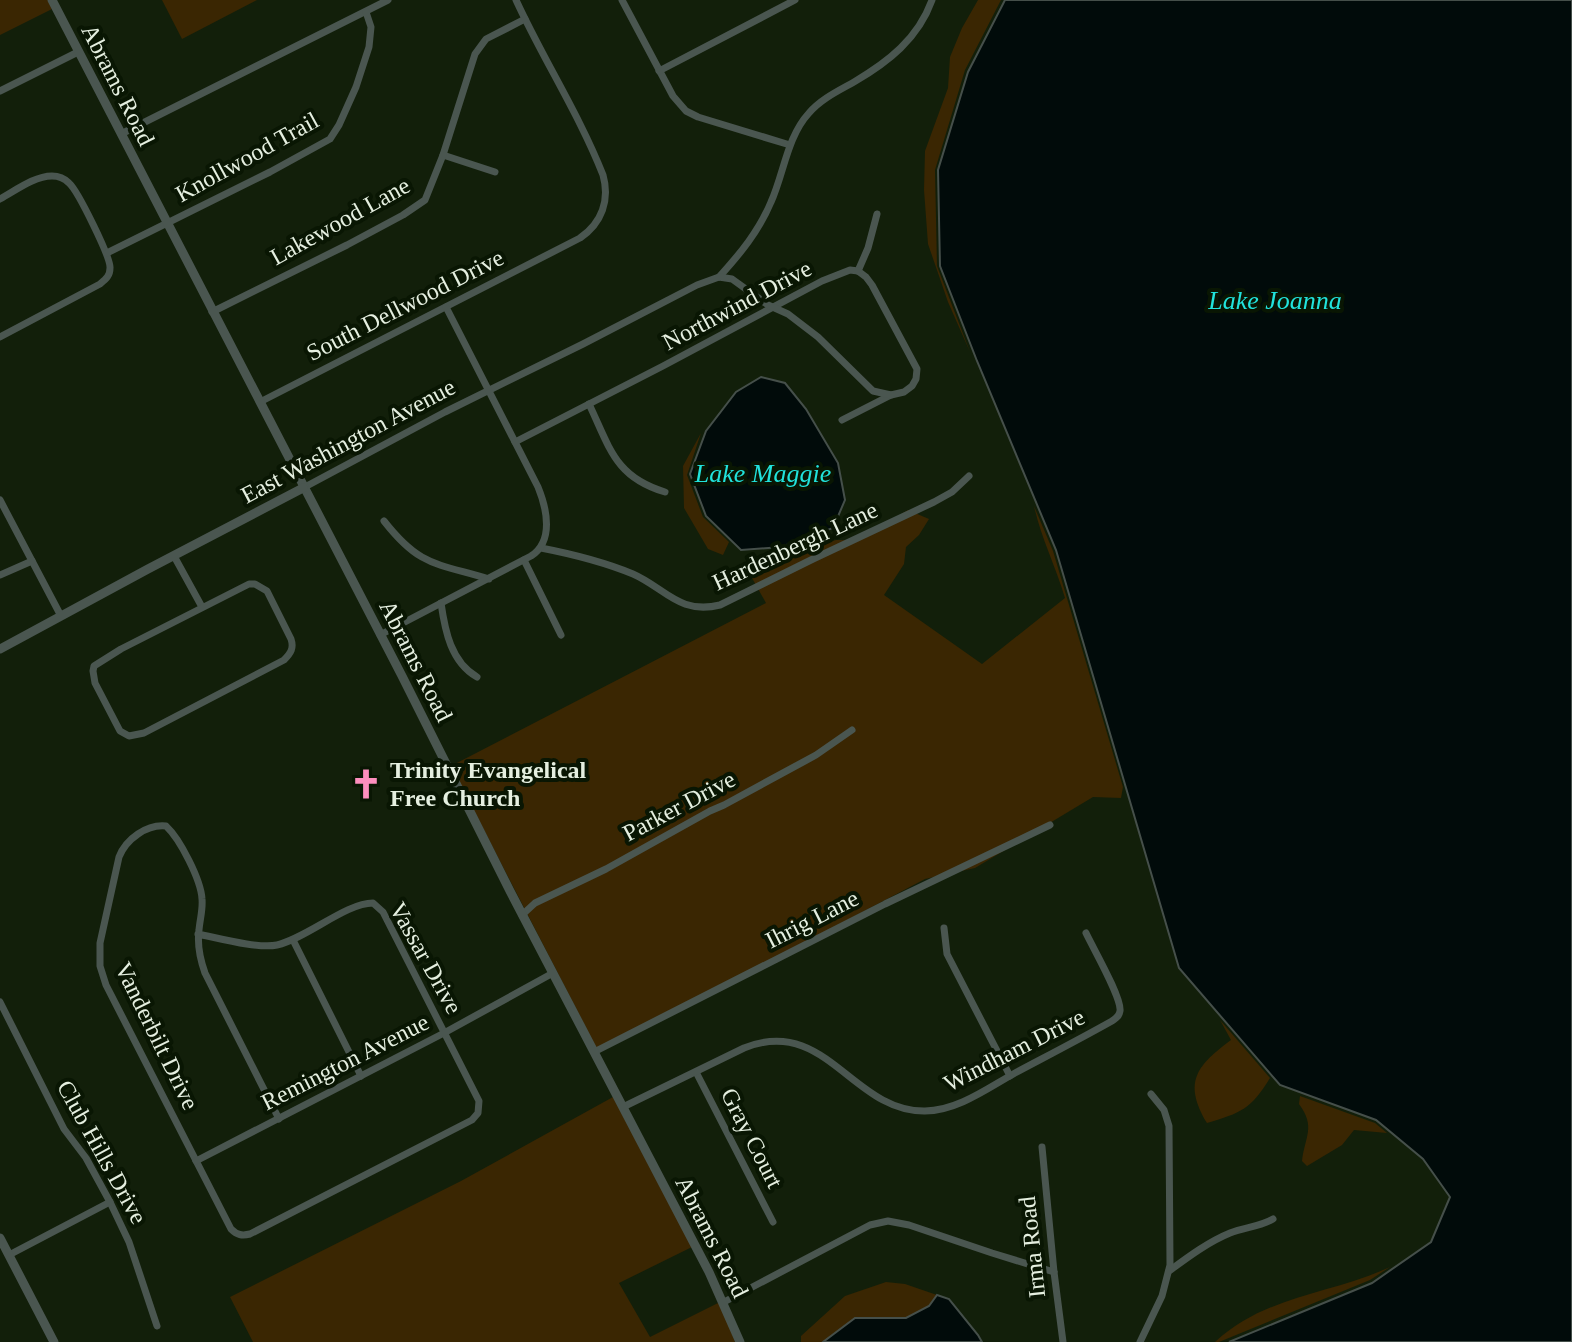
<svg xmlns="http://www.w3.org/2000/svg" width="1572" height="1342" font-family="'Times New Roman',serif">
<rect width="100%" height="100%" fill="#121f0a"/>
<g fill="#3a2602">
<polygon points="0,0 48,0 52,9 0,35"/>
<polygon points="162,0 257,0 182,39"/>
<polygon points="978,0 1001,0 965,70 935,170 937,266 970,352 948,302 928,244 924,190 925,151 948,88 950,57 962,28"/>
<polygon points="701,433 687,475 703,517 729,542 723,555 708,549 684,508 683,466"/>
<path d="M1034,506l19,45 70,236 -2,11 -28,-1 -118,71 -50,11 -327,172 -147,-285 315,-163 -14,-25 6,-19 78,-19h22l50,-30 21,9 -10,16 -13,12 -2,17 -20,31 98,69 83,-66c-9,-31 -24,-60 -31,-92z"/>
<path d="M1220,1020l50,58c-19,31 -29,35 -63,45 -25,-42 -9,-58 24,-83z"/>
<path d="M1300,1096l75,27 12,10 -33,-3 -12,15 -35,21 -5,-5c3,-25 14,-34 -3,-57z"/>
<polygon points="613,1097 692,1247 619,1283 650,1337 720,1302 735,1342 253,1342 230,1297 461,1181"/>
<path d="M1390,1267l-20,13 -151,62h-4c51,-47 114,-47 175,-75z"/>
<polygon points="886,1282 905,1284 937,1295 929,1306 906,1318 855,1318 823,1342 801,1342 801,1336 845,1296"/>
</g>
<g fill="#010b0a" stroke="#454f4a" stroke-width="2">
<polygon points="1005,0 1572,0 1572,1342 1229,1342 1372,1283 1431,1242 1450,1197 1423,1159 1376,1120 1280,1085 1179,968 1056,550 977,361 940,266 938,170 968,72"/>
<polygon points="761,377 785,383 806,409 838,463 845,500 833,528 781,547 741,550 706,516 690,474 706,431 736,392"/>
<polygon points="937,1295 949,1299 978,1335 982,1342 823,1342 855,1318 906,1318 929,1306"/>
</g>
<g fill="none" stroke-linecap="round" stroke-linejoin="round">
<g stroke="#4a5650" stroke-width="7">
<polyline points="622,0 673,96 686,111 698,117 790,145"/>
<polyline points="659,71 795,0"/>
<polyline points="0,91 78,52"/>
<polyline points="121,134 388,0"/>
<polyline points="443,155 495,172"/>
<path d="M0,199c15,-8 34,-23 52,-23 6,0 13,3 17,7 9,8 42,75 41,85 0,8 -4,11 -10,16l-100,53"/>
<polyline points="107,253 270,172 330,139 339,125 356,87 369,47 371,27 366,12"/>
<polyline points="858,271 868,248 877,214"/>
<path d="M719,277c21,-23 40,-46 52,-75 13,-29 16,-65 38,-89 12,-14 29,-22 45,-31 34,-20 64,-43 78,-82"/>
<polyline points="212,312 347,245 403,215 425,200 443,155 475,54 486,39 525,19"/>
<path d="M260,402l320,-164c22,-15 30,-38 23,-63 -24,-61 -60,-116 -87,-175"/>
<path d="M589,404c21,44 26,73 76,88"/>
<polyline points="842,420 891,395 904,392 912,386 916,379 917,369 872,285 866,277 858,271"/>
<polyline points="515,442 663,366 822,281 850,270 858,271"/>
<polyline points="303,488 445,412 583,344 697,285 719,277 732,279 768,305 788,314 818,337 873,391 891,395"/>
<polyline points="0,500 61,616"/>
<path d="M384,521c36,46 52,42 105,58"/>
<path d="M541,548c31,6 63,14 92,26 32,14 46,41 87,31l93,-46 121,-57 18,-10 17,-16"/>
<polyline points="174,556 202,607"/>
<polyline points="524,560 561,635"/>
<polyline points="0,575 32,561"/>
<path d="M249,584h6l12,7 24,48c3,9 0,14 -7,21l-140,73 -15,3 -9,-5 -25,-48 -2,-12 1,-5 27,-17z"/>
<path d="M441,603c4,28 10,59 36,74"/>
<path d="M380,635l151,-79c23,-15 16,-47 7,-69l-92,-180"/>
<polyline points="522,915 535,903 606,869 710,811 724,805 816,755 852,730"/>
<polyline points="944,928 947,954 1010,1076"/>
<path d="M198,934c20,4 60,15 79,11 30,-7 69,-42 96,-42l10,9 96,189 -1,12 -6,7 -222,114c-8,2 -13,1 -19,-5l-125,-244 -6,-19v-23l19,-86c7,-18 28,-33 47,-31 14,13 35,54 36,73 1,10 -2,20 -3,31 -2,15 1,29 6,43l74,146"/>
<polyline points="293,940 361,1076"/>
<polyline points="0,1002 64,1129 86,1158 110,1202 129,1242 157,1326"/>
<polyline points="594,1052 885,904 1050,825"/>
<polyline points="696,1072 773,1222"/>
<path d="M623,1107l121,-59c82,-33 108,64 181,63 32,0 63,-23 90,-38 32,-17 65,-34 97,-52 4,-3 7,-4 8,-10 2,-13 -27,-63 -34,-78"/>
<polyline points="1042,1147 1054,1272 1063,1342"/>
<polyline points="196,1161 444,1033 553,973"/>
<polyline points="9,1255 110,1202"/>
<path d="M1169,1271c19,-14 39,-29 61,-38 15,-6 29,-6 43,-14"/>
<polyline points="724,1302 870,1225 888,1221 909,1225 992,1253 1054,1272"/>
<polyline points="1140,1342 1162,1296 1170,1265 1169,1126 1164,1110 1151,1094"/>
</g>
<g stroke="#4a5650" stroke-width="9">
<polyline points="52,0 401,674 510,891 709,1272 740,1342"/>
<polyline points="0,649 148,569 303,488"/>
<polyline points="0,1238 54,1342"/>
</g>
</g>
<defs>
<g id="church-bare" transform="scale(2.4)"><path d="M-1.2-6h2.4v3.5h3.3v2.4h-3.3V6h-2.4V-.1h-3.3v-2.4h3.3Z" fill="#fd8ebe" stroke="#091603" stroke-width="2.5" paint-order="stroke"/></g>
</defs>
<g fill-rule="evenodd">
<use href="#church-bare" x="366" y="784"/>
</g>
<g text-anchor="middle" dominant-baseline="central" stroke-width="8" stroke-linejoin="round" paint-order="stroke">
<g font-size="24" fill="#e5efe0" stroke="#091603">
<text transform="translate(118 85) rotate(63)">Abrams Road</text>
<text transform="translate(247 157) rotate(-29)">Knollwood Trail</text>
<text transform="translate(340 221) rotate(-29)">Lakewood Lane</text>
<text transform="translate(405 305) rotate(-27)">South Dellwood Drive</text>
<text transform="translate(737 305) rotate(-28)">Northwind Drive</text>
<text transform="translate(348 441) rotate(-28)">East Washington Avenue</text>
<text transform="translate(795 546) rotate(-25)">Hardenbergh Lane</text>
<text transform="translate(416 661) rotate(63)">Abrams Road</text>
<text transform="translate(679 806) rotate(-28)">Parker Drive</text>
<text transform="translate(812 919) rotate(-27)">Ihrig Lane</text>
<text transform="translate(426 958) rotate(61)">Vassar Drive</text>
<text transform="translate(157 1036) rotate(64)">Vanderbilt Drive</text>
<text transform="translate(1014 1050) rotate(-27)">Windham Drive</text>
<text transform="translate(345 1062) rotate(-27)">Remington Avenue</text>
<text transform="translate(752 1138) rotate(63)">Gray Court</text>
<text transform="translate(102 1152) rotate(61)">Club Hills Drive</text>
<text transform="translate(712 1237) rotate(63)">Abrams Road</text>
<text transform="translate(1032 1247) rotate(-96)">Irma Road</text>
</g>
<g font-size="24" font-weight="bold" fill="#e5efe0" stroke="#091603" text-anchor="start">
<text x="390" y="770">Trinity Evangelical<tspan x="390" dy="28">Free Church</tspan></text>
</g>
<g font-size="26" font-style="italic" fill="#21e3dc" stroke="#091603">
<text x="1275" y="300">Lake Joanna</text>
<text x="763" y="473">Lake Maggie</text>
</g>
</g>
</svg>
